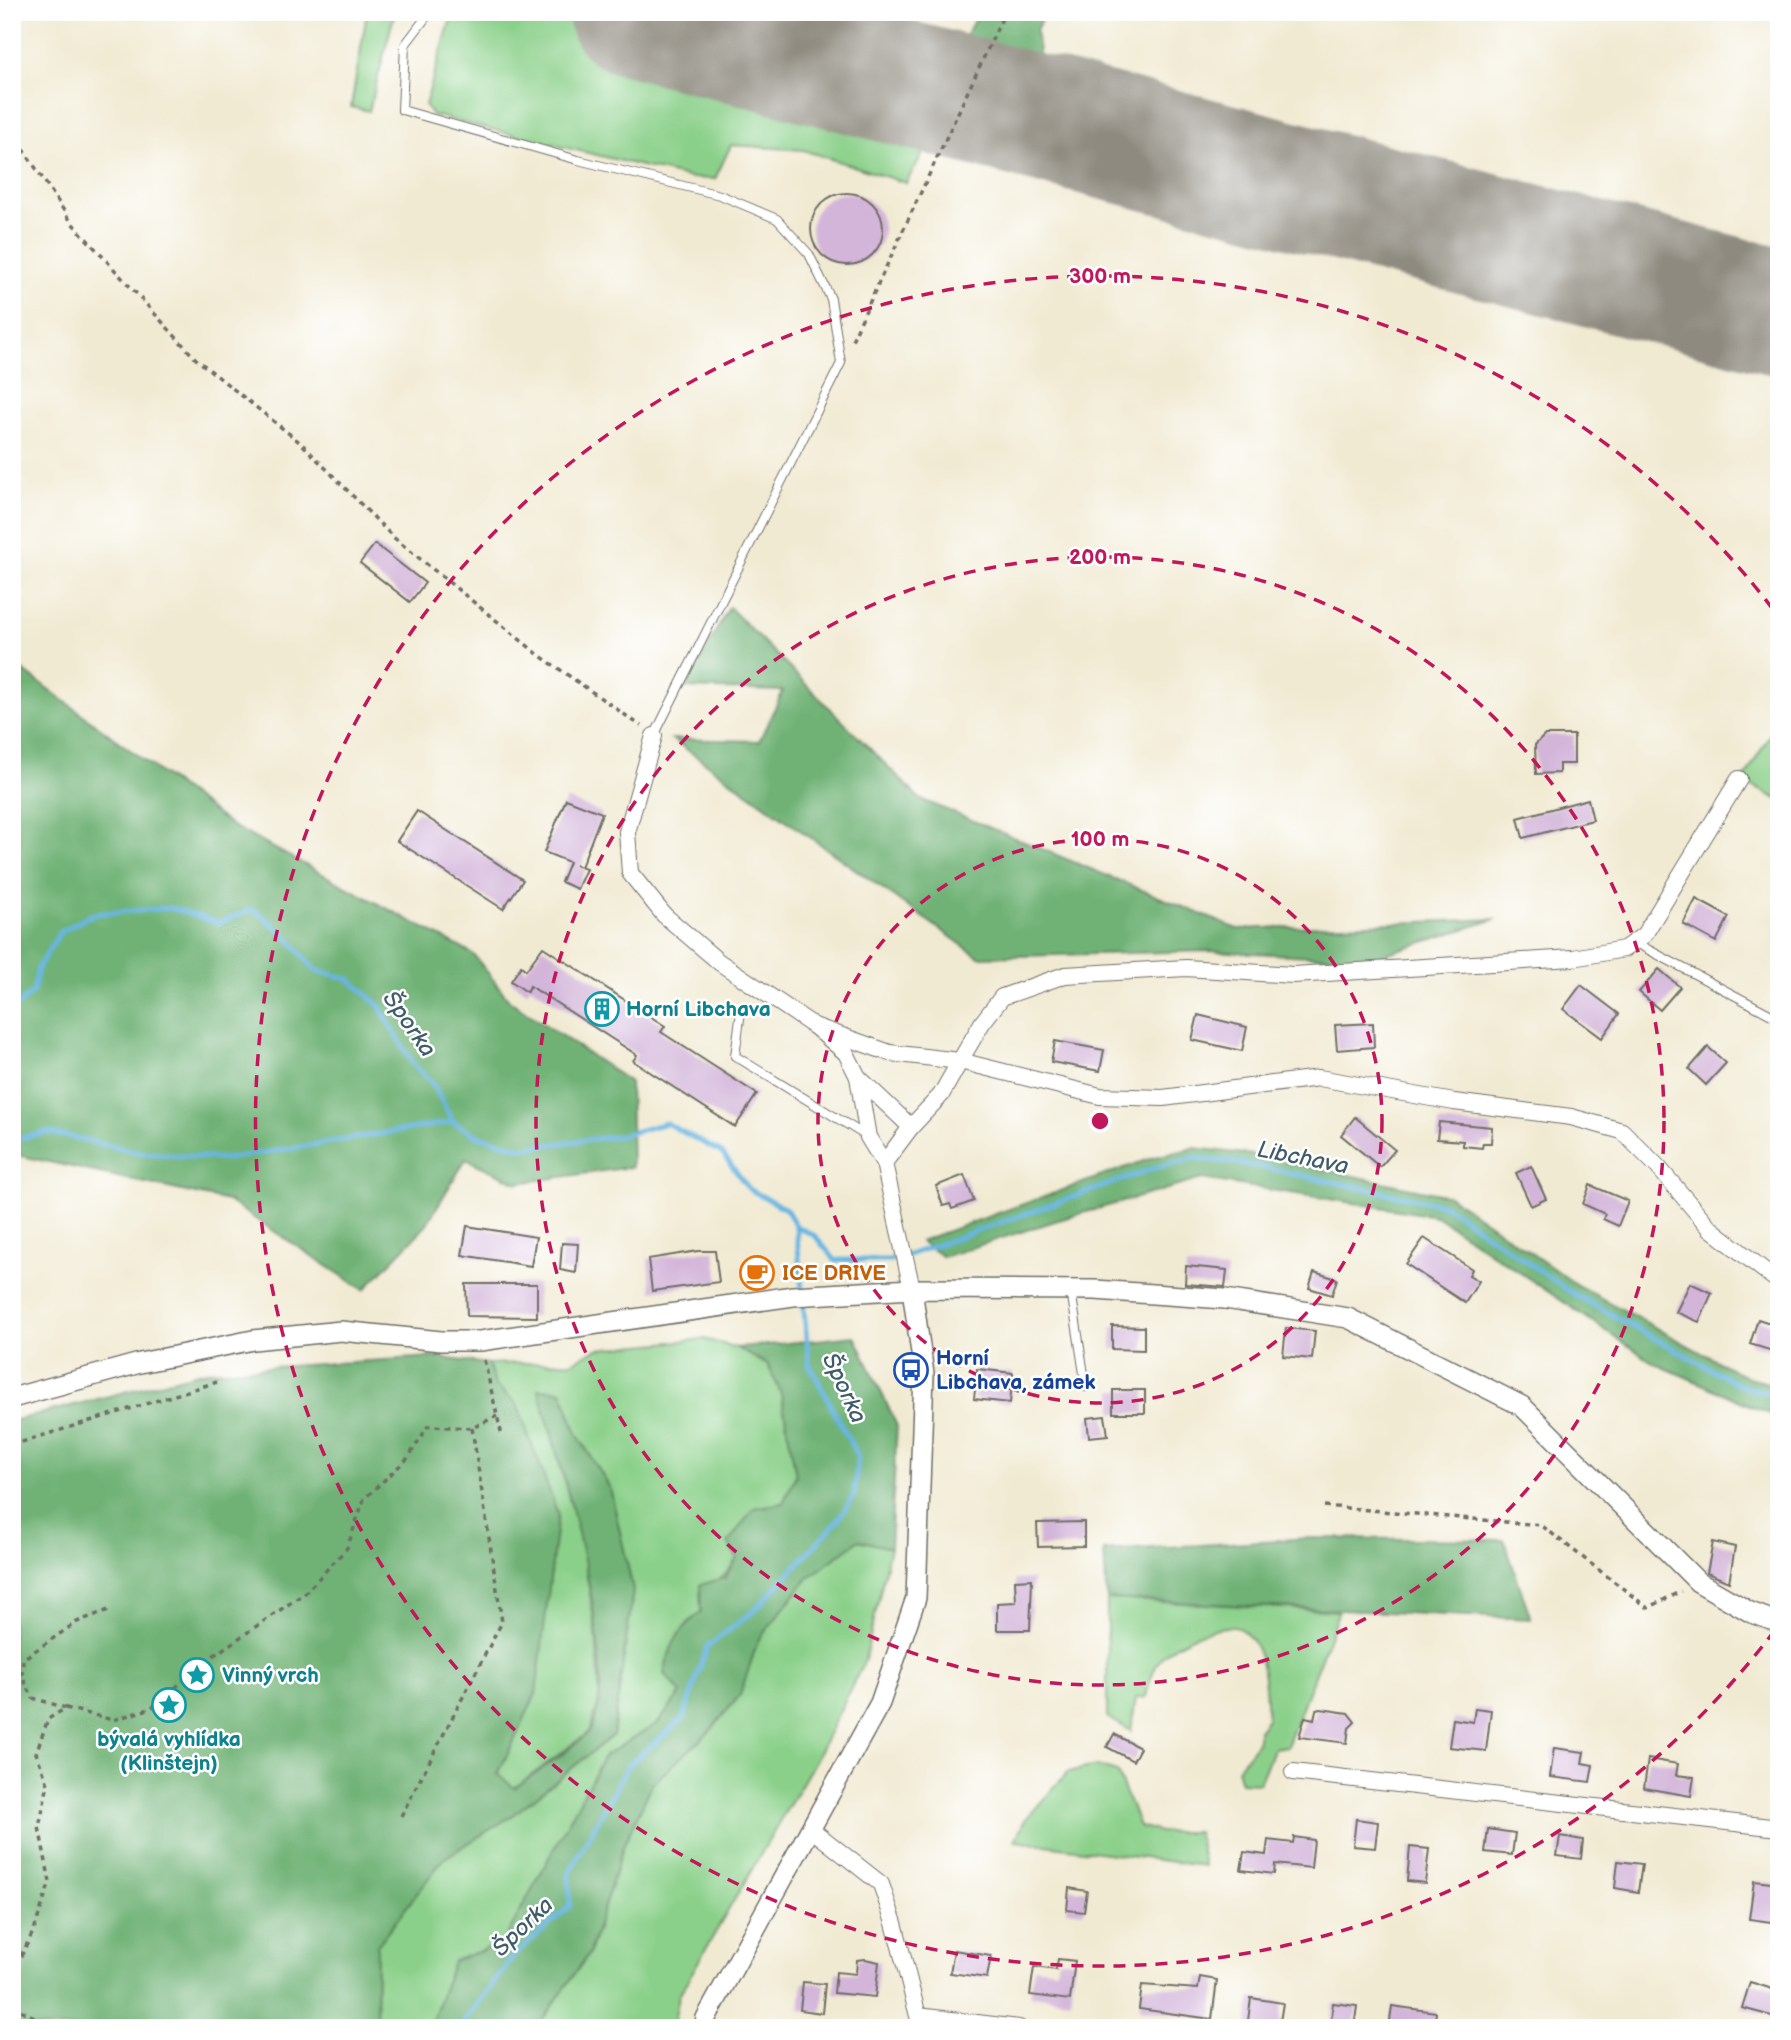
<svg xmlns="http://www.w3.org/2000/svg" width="1791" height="2040" font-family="'Balsamiq Sans',sans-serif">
<rect width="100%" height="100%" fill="#fff"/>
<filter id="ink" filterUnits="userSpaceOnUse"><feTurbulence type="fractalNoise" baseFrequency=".0143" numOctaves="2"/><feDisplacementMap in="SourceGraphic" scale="14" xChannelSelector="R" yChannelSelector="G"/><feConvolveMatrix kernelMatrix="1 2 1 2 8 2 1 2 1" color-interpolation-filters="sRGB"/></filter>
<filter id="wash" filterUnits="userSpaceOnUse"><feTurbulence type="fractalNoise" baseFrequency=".00686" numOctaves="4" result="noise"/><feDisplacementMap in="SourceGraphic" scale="28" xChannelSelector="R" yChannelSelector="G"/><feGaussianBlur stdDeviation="1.57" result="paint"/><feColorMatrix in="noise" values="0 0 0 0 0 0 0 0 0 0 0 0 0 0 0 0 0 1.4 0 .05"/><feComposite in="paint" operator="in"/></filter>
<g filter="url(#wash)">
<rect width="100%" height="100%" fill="#f1ead3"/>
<g fill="#8bd08a" stroke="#5b7e5a" stroke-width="2">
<polygon points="367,12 395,12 369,111 351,107"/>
<polygon points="465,12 548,12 1779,332 1779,353 953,139 931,139 906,183 803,150 731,145 715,179 691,178 432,115 425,105 450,22"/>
<polygon points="713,12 815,12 929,44 951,44 1779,262 1779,289"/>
<polygon points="1779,719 1779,800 1743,781"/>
<path d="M704,1339l33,9 31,17 13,28 15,82 -13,28 -29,5c-6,16 -9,36 -18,52 -11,20 -32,27 -35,52l-14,12 -6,69 -23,30 -54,34 -101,186 -50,18 -23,67h-54l1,-82 66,-87 70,-44 100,-80 20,-145 -23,-102 -33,-54 -15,-43 -23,-2 43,156 14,87 4,68 -11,32 -76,57 -15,-15 38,-81 -19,-289 -22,-19 -7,-21 84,-2 25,-13z"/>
<polygon points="859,1540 890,1548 865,1660 815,1761 679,1995 673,2028 537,2028 589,1953 624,1844 652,1784 709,1732 740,1695 758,1640 808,1578"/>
<path d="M1107,1599l232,12 -52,135 -13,2 -15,35 -18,-1 -4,-13 21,-27v-12l9,-11c-2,-28 0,-73 -27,-90 -15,-9 -62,12 -74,24 -12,10 -17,29 -20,44l-10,1 -5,33 -24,-14z"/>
<polygon points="1097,1766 1117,1772 1139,1826 1160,1832 1197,1832 1204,1866 1015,1841 1024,1821 1068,1772"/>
</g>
<g fill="#70b276" stroke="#4e6e50" stroke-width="2">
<polygon points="979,12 1045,12 1036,30 1041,67 960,45"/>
<polygon points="729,607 920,799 1237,929 1496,919 1370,959 1210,951 979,957 672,739 759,741 783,691 685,688"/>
<polygon points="12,662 232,826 473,954 510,1001 630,1082 632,1167 518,1183 466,1159 425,1227 364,1290 228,1201 12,1154"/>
<polygon points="1194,1148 1254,1155 1449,1196 1577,1285 1746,1377 1779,1386 1779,1418 1654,1363 1436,1216 1202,1179 1055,1221 943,1257 920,1241 1155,1157"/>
<path d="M855,1336l42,90 -7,122 -31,-8 -51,38 -50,62 -18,55 -31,37 -57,52 -28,60 -35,109 -52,75h-107l23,-67 50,-18 101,-187 54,-33 23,-30 -17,-19c6,-30 13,-42 37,-62l-1,-27 25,-7 12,-20 -9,-15 26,-35 29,-5 13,-28 -15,-82 -13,-28 -31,-17z"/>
<path d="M433,1357l55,7 7,21 22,19 41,110 -22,180 -38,80 16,14c16,-12 67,-44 76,-58 35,-55 -32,-277 -52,-341l24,2 15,43 33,54 23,102 -20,145 -100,80 -70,44 -66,87 -1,82h-364v-607l194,-50z"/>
<polygon points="1309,1538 1504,1540 1531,1619 1107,1599 1104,1551"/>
</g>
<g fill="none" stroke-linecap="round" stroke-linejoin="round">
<g stroke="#67b6e1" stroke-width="5">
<polyline points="12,1010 33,992 38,968 60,932 93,914 171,908 219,923 253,909 284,933 315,970 349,979 378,1004 413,1064 433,1084 453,1122 476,1135 521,1148 619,1136 666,1123 722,1153 749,1189 786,1209 796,1226 809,1364 858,1457 854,1495 838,1520 755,1610 707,1647 683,1719 629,1764 569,1873 570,1906 513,1957 465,2021 465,2028"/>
<polyline points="12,1140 47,1132 144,1153 226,1159 453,1122"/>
<polyline points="796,1226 815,1236 835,1260 894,1260 1158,1167 1195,1158 1252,1165 1445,1205 1572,1293 1742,1386 1779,1396"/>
</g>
<polyline stroke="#8e8a7f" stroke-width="126" points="631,12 1779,312"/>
</g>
<g id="blocks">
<g fill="#d3b5da">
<circle cx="847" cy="229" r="36"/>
<polygon points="375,544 425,583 410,602 360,563"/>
<polygon points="1545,735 1574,735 1574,764 1559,764 1559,773 1536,774 1535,745"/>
<polygon points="566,799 602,813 581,867 575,865 586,869 577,889 561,882 569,862 544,852"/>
<polygon points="1588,799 1593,820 1523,838 1518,818"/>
<polygon points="417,811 523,880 503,909 397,841"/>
<polygon points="1696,899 1729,917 1716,942 1683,924"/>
<polygon points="543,947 665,1026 661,1032 757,1094 735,1127 633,1061 637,1055 530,986 527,992 511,981 521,966 526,970"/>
<polygon points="1659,969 1680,987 1660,1010 1639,992"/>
<polygon points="1581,985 1619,1014 1602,1038 1563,1009"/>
<polygon points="1198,1015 1247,1027 1242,1051 1192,1040"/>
<polygon points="1373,1023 1374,1047 1337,1050 1335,1025"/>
<polygon points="1055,1041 1104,1050 1100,1071 1051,1062"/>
<polygon points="1708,1047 1726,1063 1706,1085 1689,1069"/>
<polygon points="1355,1117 1395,1150 1380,1167 1341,1135"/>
<polygon points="1439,1122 1492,1127 1491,1143 1483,1143 1482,1148 1463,1146 1463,1141 1437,1139"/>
<polygon points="1531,1166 1546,1199 1531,1206 1516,1173"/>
<polygon points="964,1175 974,1201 952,1209 950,1204 943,1206 936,1186"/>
<polygon points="1590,1185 1628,1201 1618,1226 1603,1219 1605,1214 1583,1204"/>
<polygon points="467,1226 536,1237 531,1266 462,1255"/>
<polygon points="1424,1238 1472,1269 1469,1275 1479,1281 1465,1303 1406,1264"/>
<polygon points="562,1243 578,1244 576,1273 560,1270"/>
<polygon points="698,1251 715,1251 719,1282 652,1291 648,1259"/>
<polygon points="1186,1266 1227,1270 1225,1287 1185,1284"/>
<polygon points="1314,1272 1337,1279 1332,1295 1309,1288"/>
<polygon points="1690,1283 1712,1293 1699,1322 1676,1312"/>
<polygon points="466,1284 537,1284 537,1317 467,1316"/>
<polygon points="1758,1319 1779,1326 1779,1353 1750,1344"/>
<polygon points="1112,1326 1144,1327 1144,1350 1112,1349"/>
<polygon points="1286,1328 1315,1331 1312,1359 1283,1356"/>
<polygon points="977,1369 1013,1373 1010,1403 974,1399"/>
<rect x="1113" y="1390" width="32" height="23"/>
<polygon points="1105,1416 1108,1435 1089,1437 1087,1418"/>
<polygon points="1084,1522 1084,1546 1038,1547 1037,1523"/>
<polygon points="1713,1542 1735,1547 1729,1582 1707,1573"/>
<polygon points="1032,1579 1030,1630 997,1630 997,1603 1016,1602 1015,1580"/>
<polygon points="1475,1708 1491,1710 1486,1751 1449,1747 1453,1719 1473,1722"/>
<polygon points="1321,1709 1348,1713 1355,1722 1349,1728 1347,1743 1299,1737 1305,1717 1314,1719 1316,1710"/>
<polygon points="1114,1734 1140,1748 1133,1761 1107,1747"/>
<polygon points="1554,1748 1584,1752 1582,1763 1593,1765 1590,1782 1550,1777"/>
<polygon points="1648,1759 1678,1764 1676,1775 1694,1777 1691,1796 1644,1788"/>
<polygon points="1356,1819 1378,1822 1375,1848 1353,1846"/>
<polygon points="1488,1829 1515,1833 1512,1855 1485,1852"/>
<polygon points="1560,1836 1583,1840 1581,1859 1557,1856"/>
<polygon points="1294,1837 1314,1840 1311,1868 1275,1864 1274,1874 1241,1870 1244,1852 1266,1855 1268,1840 1293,1843"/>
<polygon points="1410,1847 1429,1849 1425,1883 1407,1881"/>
<polygon points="1618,1861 1642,1864 1638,1892 1615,1888"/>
<polygon points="1754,1881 1779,1884 1779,1923 1749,1919"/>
<polygon points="1069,1888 1087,1891 1084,1912 1067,1910"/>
<polygon points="954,1950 991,1956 987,1978 950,1973"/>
<polygon points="865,1959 879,1962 875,1997 834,1993 836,1972 856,1974 857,1960"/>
<polygon points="1058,1959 1075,1961 1070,2000 1030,1995 1034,1967 1056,1970"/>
<polygon points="1200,1977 1217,1980 1212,2019 1139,2009 1142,1985 1198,1989"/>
<polygon points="803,1982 825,1984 822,2013 800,2010"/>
<polygon points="1750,1982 1779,1991 1779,2018 1742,2008"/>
<polygon points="1251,1998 1283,2003 1279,2028 1247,2028"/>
<polygon points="1333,2003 1357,2006 1354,2028 1330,2028"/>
<polygon points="1392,2006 1436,2012 1434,2028 1389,2028"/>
</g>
</g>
</g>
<g filter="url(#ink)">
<use href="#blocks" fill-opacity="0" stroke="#706e66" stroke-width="2"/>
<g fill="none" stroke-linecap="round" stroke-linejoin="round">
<g stroke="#706e66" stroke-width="10">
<g id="service">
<polyline points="430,12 405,45 402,110 578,160 720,195 777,219 809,254 831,299 841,363 654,736"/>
<polyline points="1634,942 1779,1019"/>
<polyline points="741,1011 735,1056 868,1137"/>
<polyline points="1071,1290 1086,1387"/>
</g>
</g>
<g stroke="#706e66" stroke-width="18">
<g id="minor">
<polyline points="654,736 627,832 630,873 664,915 719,962 814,1026 846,1053 858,1077 911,1127"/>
<polyline points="814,1026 890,1053 960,1061 982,1023 1002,997 1065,975 1186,968 1293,975 1573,958 1624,949 1644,935 1739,779"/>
<polyline points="858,1077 868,1137 884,1163"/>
<polyline points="912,1289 884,1163 911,1127 941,1095 960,1061 1100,1096 1163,1098 1319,1078 1454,1102 1571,1117 1622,1131 1658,1167 1710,1228 1779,1282"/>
<polyline points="1293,1772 1779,1828"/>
<polyline points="811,1829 881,1884 894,1923 918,2016 1019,2028"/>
</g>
</g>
<g stroke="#706e66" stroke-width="22">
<g id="tertiary">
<polyline points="12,1398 140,1363 253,1340 341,1331 441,1341 480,1341 793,1296 912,1289 1095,1290 1225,1299 1348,1318 1522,1406 1698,1582 1750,1612 1779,1623"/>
<polyline points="704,2028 706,2018 880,1703 916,1598 924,1374 912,1289"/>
</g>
</g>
<g stroke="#706e66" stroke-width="3.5" stroke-dasharray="5 5" stroke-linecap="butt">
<polyline points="12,132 72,223 196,359 302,444 393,537 539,655 641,726"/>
<polyline points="852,340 1005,12"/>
<polyline points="484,1360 502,1436"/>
<polyline points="12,1445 217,1382"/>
<polyline points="1324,1506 1541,1525 1648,1608 1681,1591"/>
<polyline points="66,1708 33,1698 22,1676 23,1659 77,1622 111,1609"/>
<polyline points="401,1816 502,1622 472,1428"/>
<polyline points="12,1974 34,1930 50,1882 39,1827 48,1784 36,1753 48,1719 66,1708 113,1720 152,1708 207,1660 305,1593 347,1548 364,1499 408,1458 428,1426 472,1428 497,1416"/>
<polyline points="12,2006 57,2028"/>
</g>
<use href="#service" stroke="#fff" stroke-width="8"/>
<use href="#minor" stroke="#fff" stroke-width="16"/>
<use href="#tertiary" stroke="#fff" stroke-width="19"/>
</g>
</g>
<g fill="none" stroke="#c2185b" stroke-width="3.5" stroke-dasharray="12 9">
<circle cx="1100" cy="1121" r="282"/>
<circle cx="1100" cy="1121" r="564"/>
<path d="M1775 1630A845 845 0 1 1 1775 612"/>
</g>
<defs>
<g id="building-ring" transform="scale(1.75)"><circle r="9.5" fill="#fff" stroke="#0f9aa8" stroke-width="1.5"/><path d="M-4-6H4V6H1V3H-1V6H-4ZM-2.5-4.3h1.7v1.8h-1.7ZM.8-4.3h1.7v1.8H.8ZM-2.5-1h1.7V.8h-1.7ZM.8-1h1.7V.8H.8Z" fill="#0f9aa8"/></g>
<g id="cafe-ring" transform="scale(1.75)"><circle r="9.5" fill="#fff" stroke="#e8710a" stroke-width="1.5"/><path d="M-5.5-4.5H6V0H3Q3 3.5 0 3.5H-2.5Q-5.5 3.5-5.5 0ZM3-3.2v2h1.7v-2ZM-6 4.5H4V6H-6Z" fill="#e8710a"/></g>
<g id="bus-ring" transform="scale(1.75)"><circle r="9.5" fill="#fff" stroke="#1a4fb4" stroke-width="1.5"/><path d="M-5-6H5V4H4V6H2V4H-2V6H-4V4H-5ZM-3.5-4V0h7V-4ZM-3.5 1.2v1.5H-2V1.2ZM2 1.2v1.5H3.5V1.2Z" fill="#1a4fb4"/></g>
<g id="sight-ring" transform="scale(1.75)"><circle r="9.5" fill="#fff" stroke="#0f9aa8" stroke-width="1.5"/><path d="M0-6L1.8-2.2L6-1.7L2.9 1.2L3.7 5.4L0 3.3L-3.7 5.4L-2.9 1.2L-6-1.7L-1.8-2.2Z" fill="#0f9aa8"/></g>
</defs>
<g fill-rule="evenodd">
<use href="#building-ring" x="602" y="1009"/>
<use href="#cafe-ring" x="757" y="1273"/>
<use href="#bus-ring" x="911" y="1370"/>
<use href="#sight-ring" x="197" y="1675"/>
<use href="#sight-ring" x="169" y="1705"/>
</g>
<g text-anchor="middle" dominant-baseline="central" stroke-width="5" stroke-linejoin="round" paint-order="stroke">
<g font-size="21" font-weight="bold" fill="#0d838f" stroke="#fff" text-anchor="start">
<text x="626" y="1009">Horní Libchava</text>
<text x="222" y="1675">Vinný vrch</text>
<text x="169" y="1739" text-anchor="middle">bývalá vyhlídka<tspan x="169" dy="24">(Klinštejn)</tspan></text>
</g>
<g font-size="21" font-weight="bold" fill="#c56008" stroke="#fff" text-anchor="start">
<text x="782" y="1273">ICE DRIVE</text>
</g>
<g font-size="21" font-weight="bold" fill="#164399" stroke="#fff" text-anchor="start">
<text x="936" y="1358">Horní<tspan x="936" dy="24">Libchava, zámek</tspan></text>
</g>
<g font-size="23" font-style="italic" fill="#405c6b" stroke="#fff">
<text transform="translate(409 1024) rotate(55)">Šporka</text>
<text transform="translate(1303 1158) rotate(11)">Libchava</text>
<text transform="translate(844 1388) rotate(65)">Šporka</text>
<text transform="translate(523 1927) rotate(-44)">Šporka</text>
</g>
</g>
<circle cx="1100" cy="1121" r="10" fill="#c2185b" stroke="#fff" stroke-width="3.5"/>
<g font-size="21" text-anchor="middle" font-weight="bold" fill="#c2185b" stroke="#fff" stroke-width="5" stroke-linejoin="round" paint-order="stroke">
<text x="1100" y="283">300 m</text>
<text x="1100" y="564">200 m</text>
<text x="1100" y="846">100 m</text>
</g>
<rect width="1791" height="2040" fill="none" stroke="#fff" stroke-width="42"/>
</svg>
